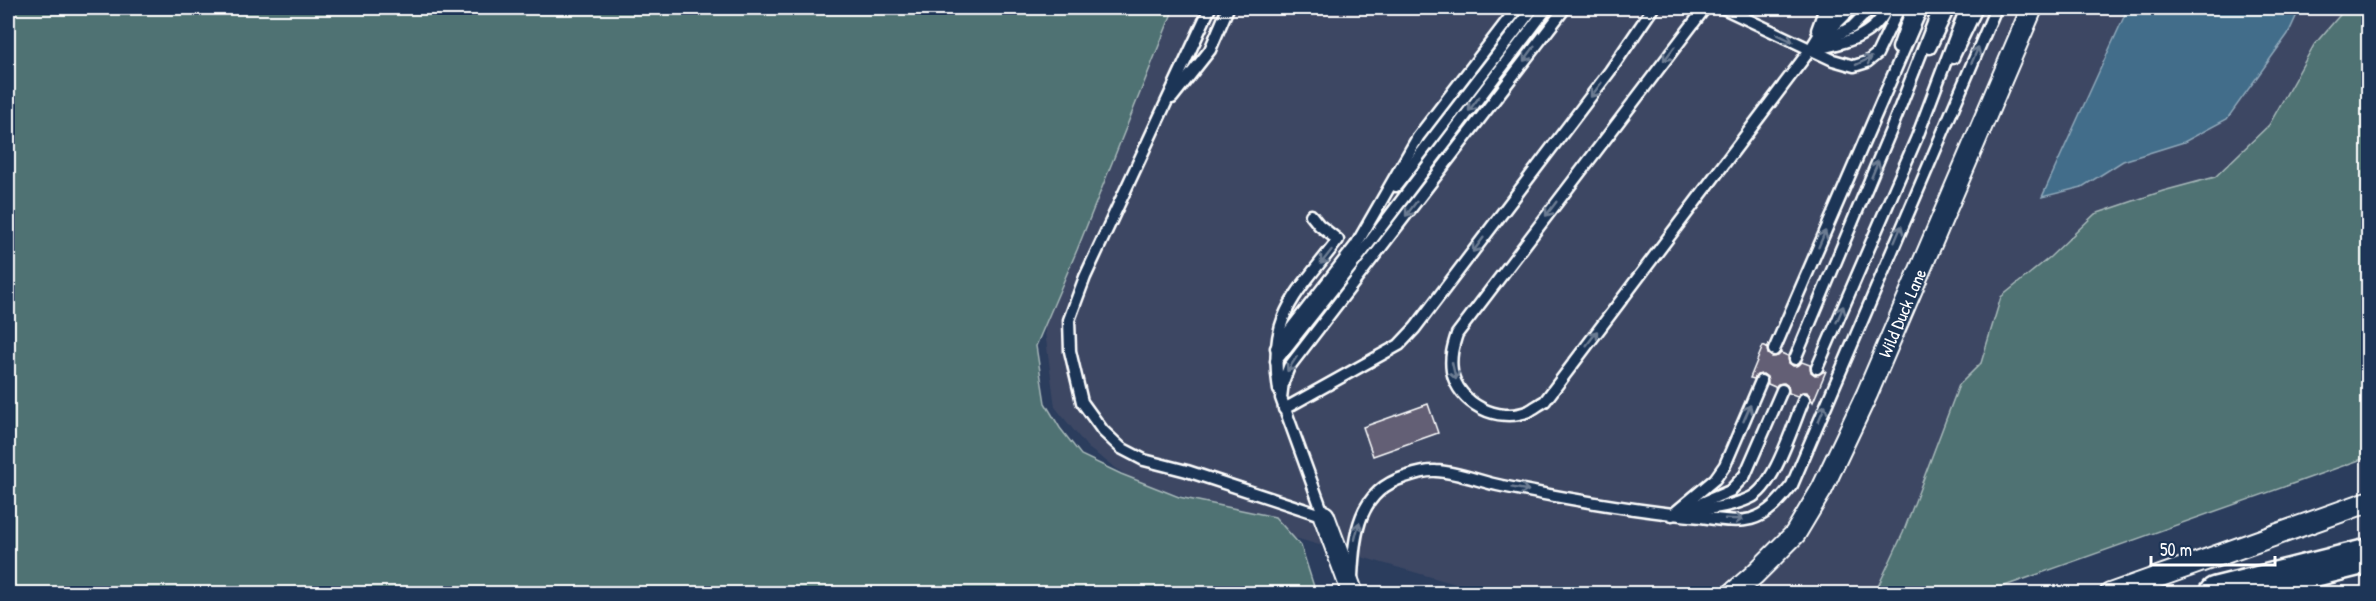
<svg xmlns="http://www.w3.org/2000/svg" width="2376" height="601" font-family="'Patrick Hand',sans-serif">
<rect width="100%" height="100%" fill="#2b3d5d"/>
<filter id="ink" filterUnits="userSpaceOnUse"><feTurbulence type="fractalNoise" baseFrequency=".0167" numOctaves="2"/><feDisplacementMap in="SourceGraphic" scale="12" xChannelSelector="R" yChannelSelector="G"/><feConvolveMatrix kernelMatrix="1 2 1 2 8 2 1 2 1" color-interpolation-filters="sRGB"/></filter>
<g filter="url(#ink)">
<polygon fill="#3c4764" points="1170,8 2368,8 2368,457 1985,593 1487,593 1295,538 1264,521 1135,482 1088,448 1055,407 1043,317"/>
<g fill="#4f7273" stroke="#a7b8b9" stroke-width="1.5">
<polygon points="8,8 1174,8 1077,250 1036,346 1045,403 1060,428 1081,455 1121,474 1179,497 1275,517 1301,546 1316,593 8,593"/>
<polygon points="2346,8 2368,8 2368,457 1985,593 1875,593 1903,533 1959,385 1981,363 2001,297 2050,257 2095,214 2163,191 2215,177 2269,125 2314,45"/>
</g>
<polygon fill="#436d8a" stroke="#8ea7b9" stroke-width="1.5" points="2128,8 2300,8 2288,34 2227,119 2184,142 2123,161 2082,187 2042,197"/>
<g fill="#645f74" stroke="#fff" stroke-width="1.5">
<polygon points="1763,346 1767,348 1768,354 1772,357 1778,356 1781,353 1788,356 1789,363 1793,366 1799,365 1802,362 1810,365 1811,372 1815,375 1826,371 1813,402 1807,392 1802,392 1797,396 1789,393 1788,386 1784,383 1778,384 1775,387 1768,384 1767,377 1763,374 1757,375 1754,379 1750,378"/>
<polygon points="1428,404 1438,433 1373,456 1363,427"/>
</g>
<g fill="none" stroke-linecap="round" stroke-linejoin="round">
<g stroke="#fff" stroke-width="15">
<g id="service">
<polyline points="1210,8 1085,277 1069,320 1070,351 1082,402 1103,431 1121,448 1144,460 1187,471 1324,516"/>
<path d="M1705,8l-248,326c-4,12 -7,23 -5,37 6,33 46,53 77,40 5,-3 11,-7 16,-10l265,-351 26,-42"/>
<polyline points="1723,8 1833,60 1854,66 1867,62 1877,54 1899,8"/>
<polyline points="1817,30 1825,8"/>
<polyline points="1821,39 1852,8"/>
<polyline points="1818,45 1852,27 1871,8"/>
<polyline points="1898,48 1912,8"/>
<polyline points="1930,48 1949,8"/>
<path d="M1810,50c30,-6 63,-11 77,-42"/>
<polyline points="1953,58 1977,8"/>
<polyline points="1172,98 1210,50 1228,8"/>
<polyline points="1396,186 1533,8"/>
<polyline points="1276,348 1356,245 1418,137 1517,8"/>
<polyline points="1774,350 1922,8"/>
<polyline points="1795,359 1891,130 1939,8"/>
<polyline points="1276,361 1360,255 1547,8"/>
<polyline points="1817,368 1917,137 1966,8"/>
<path d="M1279,390c-12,-75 17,-95 59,-150l-19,-15 -8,-10"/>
<polyline points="1284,409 1399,345 1415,328 1610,71 1653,8"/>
<polyline points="1692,507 1730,491 1745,475 1782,390"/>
<path d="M1687,512c20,-3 44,-5 63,-14 25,-11 43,-74 54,-99"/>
<polyline points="1672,515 1715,479 1725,465 1761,381"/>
<polyline points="1324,516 1281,398 1283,382 1289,367 1565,8"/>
<path d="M1352,577c2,-42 6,-86 53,-100 9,-3 20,-7 31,-6 22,1 45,11 66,15 65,13 133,25 199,31 16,2 34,6 50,2 18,-5 29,-19 41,-34l204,-477"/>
</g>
</g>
<g stroke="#fff" stroke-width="24">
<g id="minor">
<polyline points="1324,516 1353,594"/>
<path id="s1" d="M1732,594l22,-19 41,-41 27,-45 45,-95 165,-386"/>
<polyline points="2110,594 2368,502"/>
</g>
</g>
<g stroke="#fff" stroke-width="38">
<polyline id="motorway" points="2216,594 2368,556"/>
</g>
<use href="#service" stroke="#1d3557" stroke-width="10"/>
<use href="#minor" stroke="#1d3557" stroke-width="20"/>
<use href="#motorway" stroke="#1d3557" stroke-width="33"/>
</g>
<defs><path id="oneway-shaft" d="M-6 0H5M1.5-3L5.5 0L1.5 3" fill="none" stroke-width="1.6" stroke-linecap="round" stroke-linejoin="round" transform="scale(1.5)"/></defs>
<g stroke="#6c7c92">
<use href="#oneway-shaft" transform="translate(1785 38) rotate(26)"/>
<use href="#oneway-shaft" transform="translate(1529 54) rotate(127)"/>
<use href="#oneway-shaft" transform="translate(1669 54) rotate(127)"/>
<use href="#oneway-shaft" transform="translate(1975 55) rotate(-67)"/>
<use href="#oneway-shaft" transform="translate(1864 61) rotate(-26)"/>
<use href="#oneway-shaft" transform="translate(1596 90) rotate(127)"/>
<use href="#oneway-shaft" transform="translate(1474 104) rotate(127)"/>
<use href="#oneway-shaft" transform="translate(1875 169) rotate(-67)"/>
<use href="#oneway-shaft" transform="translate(1411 209) rotate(127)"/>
<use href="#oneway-shaft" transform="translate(1551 209) rotate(127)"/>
<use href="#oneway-shaft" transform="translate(1898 234) rotate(-67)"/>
<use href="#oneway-shaft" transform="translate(1822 239) rotate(-67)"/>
<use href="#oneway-shaft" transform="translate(1478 245) rotate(127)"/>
<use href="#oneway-shaft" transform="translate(1326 257) rotate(128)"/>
<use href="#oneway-shaft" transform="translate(1840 314) rotate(-67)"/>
<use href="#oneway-shaft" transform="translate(1592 338) rotate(-53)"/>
<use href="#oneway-shaft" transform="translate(1292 364) rotate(123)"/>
<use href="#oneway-shaft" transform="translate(1454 371) rotate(77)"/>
<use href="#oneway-shaft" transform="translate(1747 413) rotate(-67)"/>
<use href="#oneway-shaft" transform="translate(1822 413) rotate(-67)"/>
<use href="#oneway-shaft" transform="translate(1520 489) rotate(10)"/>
<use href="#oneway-shaft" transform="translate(1734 519) rotate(2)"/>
<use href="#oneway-shaft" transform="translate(1357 531) rotate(-76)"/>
</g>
</g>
<g text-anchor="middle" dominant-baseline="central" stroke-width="4.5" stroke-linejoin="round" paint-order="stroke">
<g font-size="18" fill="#fff" stroke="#1d3557">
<text stroke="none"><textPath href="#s1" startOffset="333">Wild Duck Lane</textPath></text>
</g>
</g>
<rect width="2376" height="601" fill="none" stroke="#1d3557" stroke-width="30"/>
<rect x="15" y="15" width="2346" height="571" fill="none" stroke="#fff" stroke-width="2" filter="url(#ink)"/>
<path d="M2151 556v9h124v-9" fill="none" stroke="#ffffff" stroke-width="3"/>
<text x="2160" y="556" font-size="18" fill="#ffffff" stroke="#1d3557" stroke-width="4.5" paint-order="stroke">50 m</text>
</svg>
